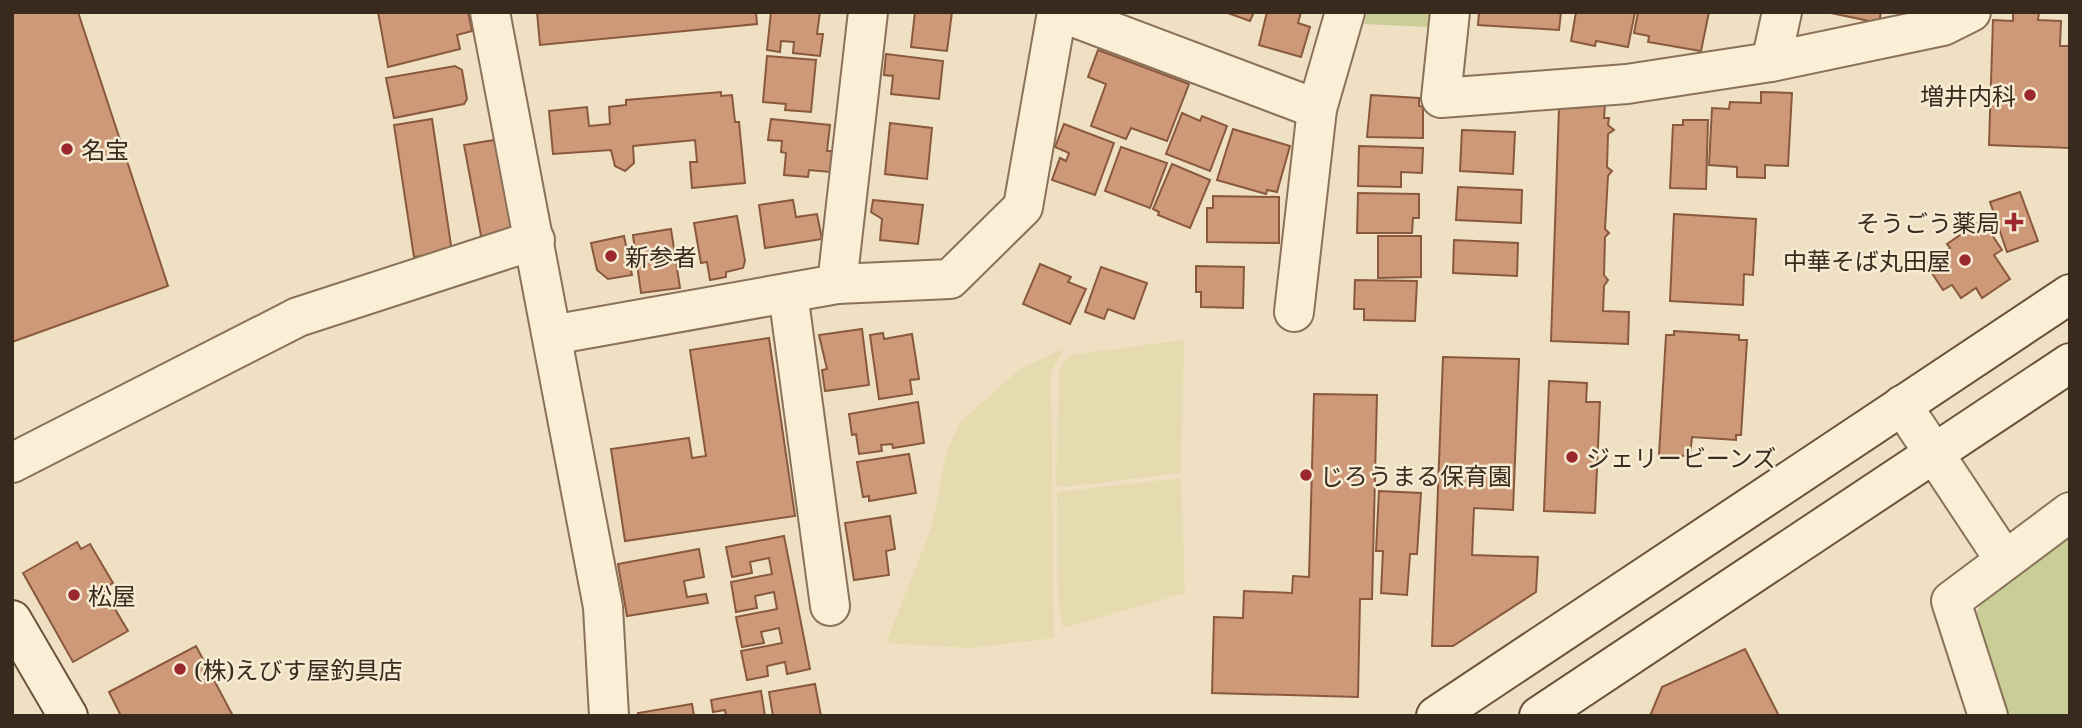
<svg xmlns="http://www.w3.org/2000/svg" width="2082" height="728" font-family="'Noto Serif','Noto Sans JP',serif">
<rect width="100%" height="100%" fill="#efe0c3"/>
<g fill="#e5dab0">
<polygon points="1184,340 1181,473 1064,487 1056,485 1059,370 1069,355"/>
<polygon points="1064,348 1051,372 1054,638 971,648 886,643 932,526 946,454 960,422 1020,369"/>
<polygon points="1181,478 1185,593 1063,628 1058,602 1057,492"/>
</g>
<g fill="#c9cd96">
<polygon points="1367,12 1431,12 1429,27 1364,24"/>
<polygon points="2070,536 2070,716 2006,716 1976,615 1984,594"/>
</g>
<g fill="#ce9978" stroke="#89593e" stroke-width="2">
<polygon points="12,12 78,12 168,286 12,342"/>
<polygon points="378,12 468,12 472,31 457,35 460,49 388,67"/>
<polygon points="537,12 756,12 757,24 540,45"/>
<polygon points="771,12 820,12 817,34 823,34 820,56 793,53 794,42 781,41 780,52 767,50"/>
<polygon points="915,12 952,12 947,51 911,47"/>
<polygon points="1225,12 1254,12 1250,21"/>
<polygon points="1267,12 1301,12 1298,23 1310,27 1301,57 1259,45"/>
<polygon points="1479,12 1561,12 1559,30 1478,25"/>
<polygon points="1576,12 1635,12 1628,47 1596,41 1595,46 1571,41"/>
<polygon points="1638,12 1709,12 1701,51 1648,42 1649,36 1634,33"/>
<polygon points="1826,12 1881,12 1879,23"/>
<polygon points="2013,12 2039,12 2038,20 2061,21 2060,46 2070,46 2070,148 1989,145 1993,20 2013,21"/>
<polygon points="1098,50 1189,84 1167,141 1131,128 1126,139 1091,126 1106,84 1088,77"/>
<polygon points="886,54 943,61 939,99 891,94 893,76 884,75"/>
<polygon points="767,56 816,60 811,112 785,110 786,104 763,102"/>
<polygon points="455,66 462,70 467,99 464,104 394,118 386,78"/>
<polygon points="721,92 721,96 732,95 735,122 739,122 745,183 692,188 690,162 697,162 695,140 633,146 634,163 625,171 615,166 611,150 553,154 549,111 587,107 589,126 610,124 609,107 626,105 626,100"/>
<polygon points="1761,92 1792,93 1788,166 1765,165 1765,178 1737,177 1737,167 1709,165 1712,108 1729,109 1730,102 1761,103"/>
<polygon points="1371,95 1419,98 1419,106 1423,107 1423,138 1367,137"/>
<polygon points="1578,103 1605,104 1604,118 1609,118 1608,125 1614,130 1608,134 1607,167 1612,171 1608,176 1605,229 1609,233 1605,237 1604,275 1608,280 1604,286 1603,311 1629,312 1628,344 1551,341 1559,108 1578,108"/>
<polygon points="1182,113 1200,121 1202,116 1227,126 1210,171 1166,154"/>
<polygon points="432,119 452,252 414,257 394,125"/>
<polygon points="771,119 830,125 827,151 832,151 830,172 809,170 808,177 784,175 786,153 781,152 782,141 768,140"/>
<polygon points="1683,120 1708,120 1706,189 1670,188 1673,125 1683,125"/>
<polygon points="890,123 932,128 927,179 885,174"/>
<polygon points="1064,124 1114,143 1095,195 1052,180 1060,158 1066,161 1069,153 1055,147"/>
<polygon points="1233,129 1290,146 1277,192 1267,190 1266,194 1217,180"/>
<polygon points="1462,130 1515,132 1513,174 1460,171"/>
<polygon points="500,139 519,233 482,241 464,145"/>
<polygon points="1359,146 1423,148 1422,173 1401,172 1401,187 1358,186"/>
<polygon points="1121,147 1167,163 1150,208 1105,191"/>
<polygon points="1172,164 1210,180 1190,228 1158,215 1159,212 1153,209"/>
<polygon points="1458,187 1522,190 1521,223 1456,220"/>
<polygon points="2020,192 2038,241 2007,252 1990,202"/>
<polygon points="1358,193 1419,194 1419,218 1413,218 1412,233 1357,233"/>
<polygon points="1213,196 1279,197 1279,243 1207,242 1207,208 1213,208"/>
<polygon points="793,200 796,217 817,214 822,239 765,248 759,205"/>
<polygon points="873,200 923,205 918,244 880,240 882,219 871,212"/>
<polygon points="1674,214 1756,219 1753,275 1744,274 1743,305 1670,301"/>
<polygon points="737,216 745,261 743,268 726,272 726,277 710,280 707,262 701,263 694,223"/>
<polygon points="1982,220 2002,250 1994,255 2010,279 1982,298 1976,288 1961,298 1952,285 1943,290 1926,264 1950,248 1947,244"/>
<polygon points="671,229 680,288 641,293 633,235"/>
<polygon points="624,236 632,275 608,279 597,270 591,243"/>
<polygon points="1378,236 1421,236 1421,277 1378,278"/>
<polygon points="1454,240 1518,243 1517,276 1453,273"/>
<polygon points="1040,264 1071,277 1068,282 1086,289 1070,324 1023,304"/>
<polygon points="1196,266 1244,267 1243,308 1201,307 1201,292 1196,292"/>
<polygon points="1101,267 1147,283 1134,319 1108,309 1104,319 1085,312"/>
<polygon points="1355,280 1417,281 1415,321 1364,320 1364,309 1354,309"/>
<polygon points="862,329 869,385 825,391 822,370 827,369 819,335"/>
<polygon points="1674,331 1739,335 1739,340 1747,340 1741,435 1736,435 1736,440 1692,437 1690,456 1659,455 1666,335 1674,335"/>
<polygon points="883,333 884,339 912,334 919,379 910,380 912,394 879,399 870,335"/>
<polygon points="769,338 795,516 625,541 611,449 689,438 692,458 706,456 690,350"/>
<polygon points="1443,357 1519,359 1513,510 1474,508 1472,555 1538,557 1536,592 1453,646 1432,646"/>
<polygon points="1549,381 1587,383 1586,402 1600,402 1595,513 1544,511"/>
<polygon points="1314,394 1377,395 1372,599 1360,599 1358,697 1212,693 1214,617 1243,618 1244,591 1292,593 1293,576 1309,577"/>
<polygon points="918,402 924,443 893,448 892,444 881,445 882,451 859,454 856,434 852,435 849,414"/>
<polygon points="909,454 916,493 869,501 869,496 863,497 857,462"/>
<polygon points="1379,491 1421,493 1417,554 1410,554 1407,595 1381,593 1383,551 1376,551"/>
<polygon points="890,516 895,549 886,551 889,575 854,580 845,523"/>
<polygon points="784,536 810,669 787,674 785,662 767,666 768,676 747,680 741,651 782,643 779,628 761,632 764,643 742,647 736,617 777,609 774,592 755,596 757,608 736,612 731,582 772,574 769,558 750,562 752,573 732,577 726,547"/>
<polygon points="77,542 81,549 90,544 113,583 103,589 128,631 73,662 23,573"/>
<polygon points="699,549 704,577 684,581 687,597 706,594 708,603 627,616 618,564"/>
<polygon points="196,646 233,716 121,716 109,692"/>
<polygon points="1745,649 1779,716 1650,716 1662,687"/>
<polygon points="815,684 821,716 773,716 769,692"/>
<polygon points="761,691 765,716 726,716 725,710 713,712 711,700"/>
<polygon points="692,704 694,716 638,716 638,713"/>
</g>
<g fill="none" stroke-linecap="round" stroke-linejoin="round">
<g stroke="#8a7159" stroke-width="42">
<g id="street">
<polyline points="490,12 603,607 609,716"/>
<polyline points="1060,12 1317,109"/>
<polyline points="1450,12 1441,98 1627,84 1771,62"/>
<polyline points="1782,12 1771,62 1943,26 1971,12"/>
<polyline points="837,284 950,279 1023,207 1057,12"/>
<polyline points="788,293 830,606"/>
<polyline points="1294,312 1317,109 1345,12"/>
<polyline points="552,335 837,284 868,12"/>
<polyline points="1902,405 2004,559"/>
<polyline points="12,463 298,317 535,240"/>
<polyline points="1988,716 1951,601 2070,512"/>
</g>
</g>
<g stroke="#6b523c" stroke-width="42">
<g id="secondary">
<polyline points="12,620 68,716"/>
<polyline points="1436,716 2070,294"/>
<polyline points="1539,716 2070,363"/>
</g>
</g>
<use href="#street" stroke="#faeed6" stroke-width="38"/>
<use href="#secondary" stroke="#faeed6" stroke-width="38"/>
</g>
<g fill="#9a282c" stroke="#f6ebd2" stroke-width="2.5">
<circle cx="2030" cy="95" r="7"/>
<circle cx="67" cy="149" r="7"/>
<path d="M2010.5 211.5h7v7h7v7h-7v7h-7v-7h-7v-7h7z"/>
<circle cx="611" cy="256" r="7"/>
<circle cx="1965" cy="260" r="7"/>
<circle cx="1572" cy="457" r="7"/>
<circle cx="1306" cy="475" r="7"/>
<circle cx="74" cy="595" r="7"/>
<circle cx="180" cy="669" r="7"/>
</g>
<g text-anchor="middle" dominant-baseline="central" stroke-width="5" stroke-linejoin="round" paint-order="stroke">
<g font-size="24" fill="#392a1e" stroke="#f6ebd2" text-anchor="start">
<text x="2016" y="95" text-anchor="end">増井内科</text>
<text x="81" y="149">名宝</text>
<text x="2000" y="222" text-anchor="end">そうごう薬局</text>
<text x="625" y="256">新参者</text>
<text x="1951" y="260" text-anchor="end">中華そば丸田屋</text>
<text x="1586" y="457">ジェリービーンズ</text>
<text x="1320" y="475">じろうまる保育園</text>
<text x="88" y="595">松屋</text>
<text x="194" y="669">(株)えびす屋釣具店</text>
</g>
</g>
<rect width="2082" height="728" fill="none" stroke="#392a1e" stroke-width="28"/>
</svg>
